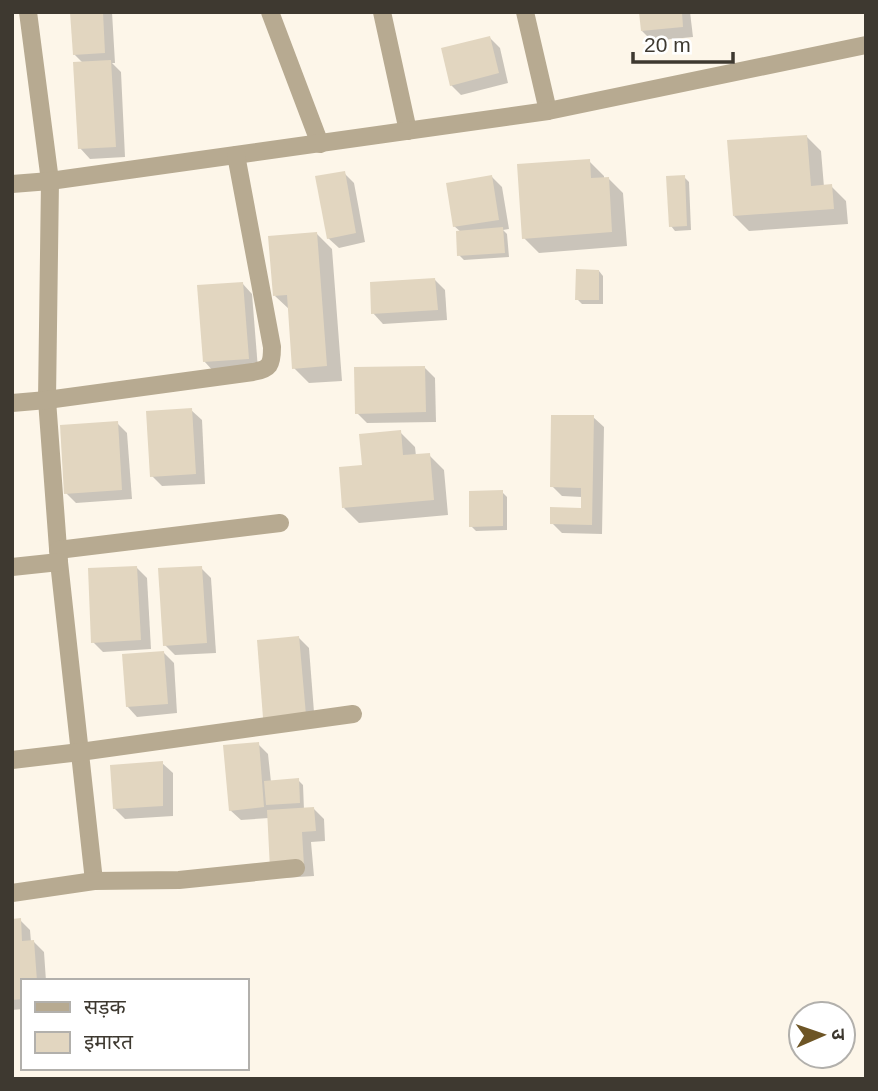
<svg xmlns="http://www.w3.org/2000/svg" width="878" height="1091" font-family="Helvetica,'Noto Sans Devanagari',sans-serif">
<rect width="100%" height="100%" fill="#fdf6e9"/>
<g fill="#0003">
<polygon points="72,12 112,12 115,63 112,63 121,72 125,157 90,159 80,148 83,63 74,54"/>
<polygon points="641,12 690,12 693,37 652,41 642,31"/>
<polygon points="490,38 500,48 508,83 461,95 451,85"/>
<polygon points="806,136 821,151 824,187 831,186 846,201 848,224 749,231 734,216"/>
<polygon points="589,161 604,176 604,179 608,178 623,193 627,246 539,253 524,238"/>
<polygon points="344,173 354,183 365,242 339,248 328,238"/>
<polygon points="492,177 502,187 509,229 503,230 507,234 509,257 464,260 459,255 461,232 454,226"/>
<polygon points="684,177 689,182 691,230 675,231 671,226"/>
<polygon points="317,234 332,249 342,381 309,383 294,368 290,310 275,296"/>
<polygon points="599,271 603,276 603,304 582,304 577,299"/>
<polygon points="435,280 445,290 447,320 383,324 373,313"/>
<polygon points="242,283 252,294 258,369 214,372 204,361"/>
<polygon points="425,368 435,378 436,422 367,423 357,413"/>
<polygon points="191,410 202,420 205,484 162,486 152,476"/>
<polygon points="593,417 604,427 602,534 562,533 552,523 583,509 582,497 562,496 552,486"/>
<polygon points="117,423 127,433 132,499 76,503 66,493"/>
<polygon points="400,432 415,447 416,456 429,455 444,470 448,515 359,523 344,508 364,467"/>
<polygon points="502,492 507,497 507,530 476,531 471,526"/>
<polygon points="136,567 147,578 151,649 103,652 93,642"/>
<polygon points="201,568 211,578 216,653 175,655 165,645"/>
<polygon points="299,638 309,648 315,725 275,728"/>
<polygon points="164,653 174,663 177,713 137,717 127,706"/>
<polygon points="258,744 268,754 271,782 298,780 303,785 304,810 314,809 324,819 325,841 311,842 314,876 282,878 269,818 241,820 230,810"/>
<polygon points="162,763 173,773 173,816 125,819 114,808"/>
<polygon points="12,920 20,920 30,930 31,942 34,942 44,952 46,981 23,981 23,1009 12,1010"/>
</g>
<g fill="#e2d6c0">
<polygon points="70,12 103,12 105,53 73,55"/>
<polygon points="639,12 682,12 683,27 641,31"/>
<polygon points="490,36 499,73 450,86 441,48"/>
<polygon points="111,60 116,147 78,149 73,62"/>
<polygon points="807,135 811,186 832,184 834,209 733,216 727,140"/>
<polygon points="590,159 591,178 609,177 612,232 522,239 517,164"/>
<polygon points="345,171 356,233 327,239 315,176"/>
<polygon points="492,175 499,220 453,227 446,183"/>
<polygon points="685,175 687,226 669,227 666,176"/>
<polygon points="503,227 505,253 457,256 456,231"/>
<polygon points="317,232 327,366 292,369 287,295 273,296 268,236"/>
<polygon points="576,269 599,270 599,300 575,300"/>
<polygon points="435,278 438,310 371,314 370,282"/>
<polygon points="243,282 249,359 203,362 197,285"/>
<polygon points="425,366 426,412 355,414 354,367"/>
<polygon points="192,408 196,474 150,477 146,411"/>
<polygon points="551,415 594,415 592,525 550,524 550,507 581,508 581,488 550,487"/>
<polygon points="118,421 122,490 64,494 60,425"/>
<polygon points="401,430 403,455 430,453 434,500 342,508 339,467 362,465 359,434"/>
<polygon points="503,490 503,526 469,527 469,491"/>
<polygon points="137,566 141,640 91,643 88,568"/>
<polygon points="202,566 207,643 163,646 158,568"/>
<polygon points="299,636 306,715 263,718 257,640"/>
<polygon points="164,651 168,704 126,707 122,654"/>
<polygon points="259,742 264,807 229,811 223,745"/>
<polygon points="163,761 163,806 113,809 110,765"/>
<polygon points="299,778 300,803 266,805 264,781"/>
<polygon points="314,807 316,831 302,832 304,866 270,869 267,810"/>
<polygon points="21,918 22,941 34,940 37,981 23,981 23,999 12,1000 12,919"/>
</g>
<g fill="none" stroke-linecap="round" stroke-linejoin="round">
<g stroke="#b7aa91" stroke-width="18">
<polyline points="28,12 50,181 47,400 59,562 94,881"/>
<polyline points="270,12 320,144"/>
<polyline points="382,12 408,131"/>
<polyline points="525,12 548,111"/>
<polyline points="12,184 50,181 548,111 866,45"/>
<path d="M12,403l35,-3 206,-28c17,-3 19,-7 19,-25l-36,-192"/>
<polyline points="58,550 280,523"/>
<polyline points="12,567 59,562"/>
<polyline points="12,760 80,752 353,714"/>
<polyline points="12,893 94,881 179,880 296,868"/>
</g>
</g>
<rect width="878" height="1091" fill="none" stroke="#3e3930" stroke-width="28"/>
<rect x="21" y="979" width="228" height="91" fill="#ffffff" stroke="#b2b0ac" stroke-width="2"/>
<rect x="35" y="1002" width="35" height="10" fill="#b7aa91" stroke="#b2b0ac" stroke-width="2"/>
<text x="84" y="1014" font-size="21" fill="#3e3930">सड़क</text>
<rect x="35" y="1032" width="35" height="21" fill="#e2d6c0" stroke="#b2b0ac" stroke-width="2"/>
<text x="84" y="1049" font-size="21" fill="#3e3930">इमारत</text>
<g transform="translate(822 1035) rotate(88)"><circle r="33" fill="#ffffff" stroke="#b2b0ac" stroke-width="2"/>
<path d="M0-5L12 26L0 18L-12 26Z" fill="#6d5525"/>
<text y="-10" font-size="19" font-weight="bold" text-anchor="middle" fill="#3e3930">उ</text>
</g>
<path d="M633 52v10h100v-10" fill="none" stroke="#3e3930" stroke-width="3.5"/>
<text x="644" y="52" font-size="21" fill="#3e3930" stroke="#ffffff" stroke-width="5" paint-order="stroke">20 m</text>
</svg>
